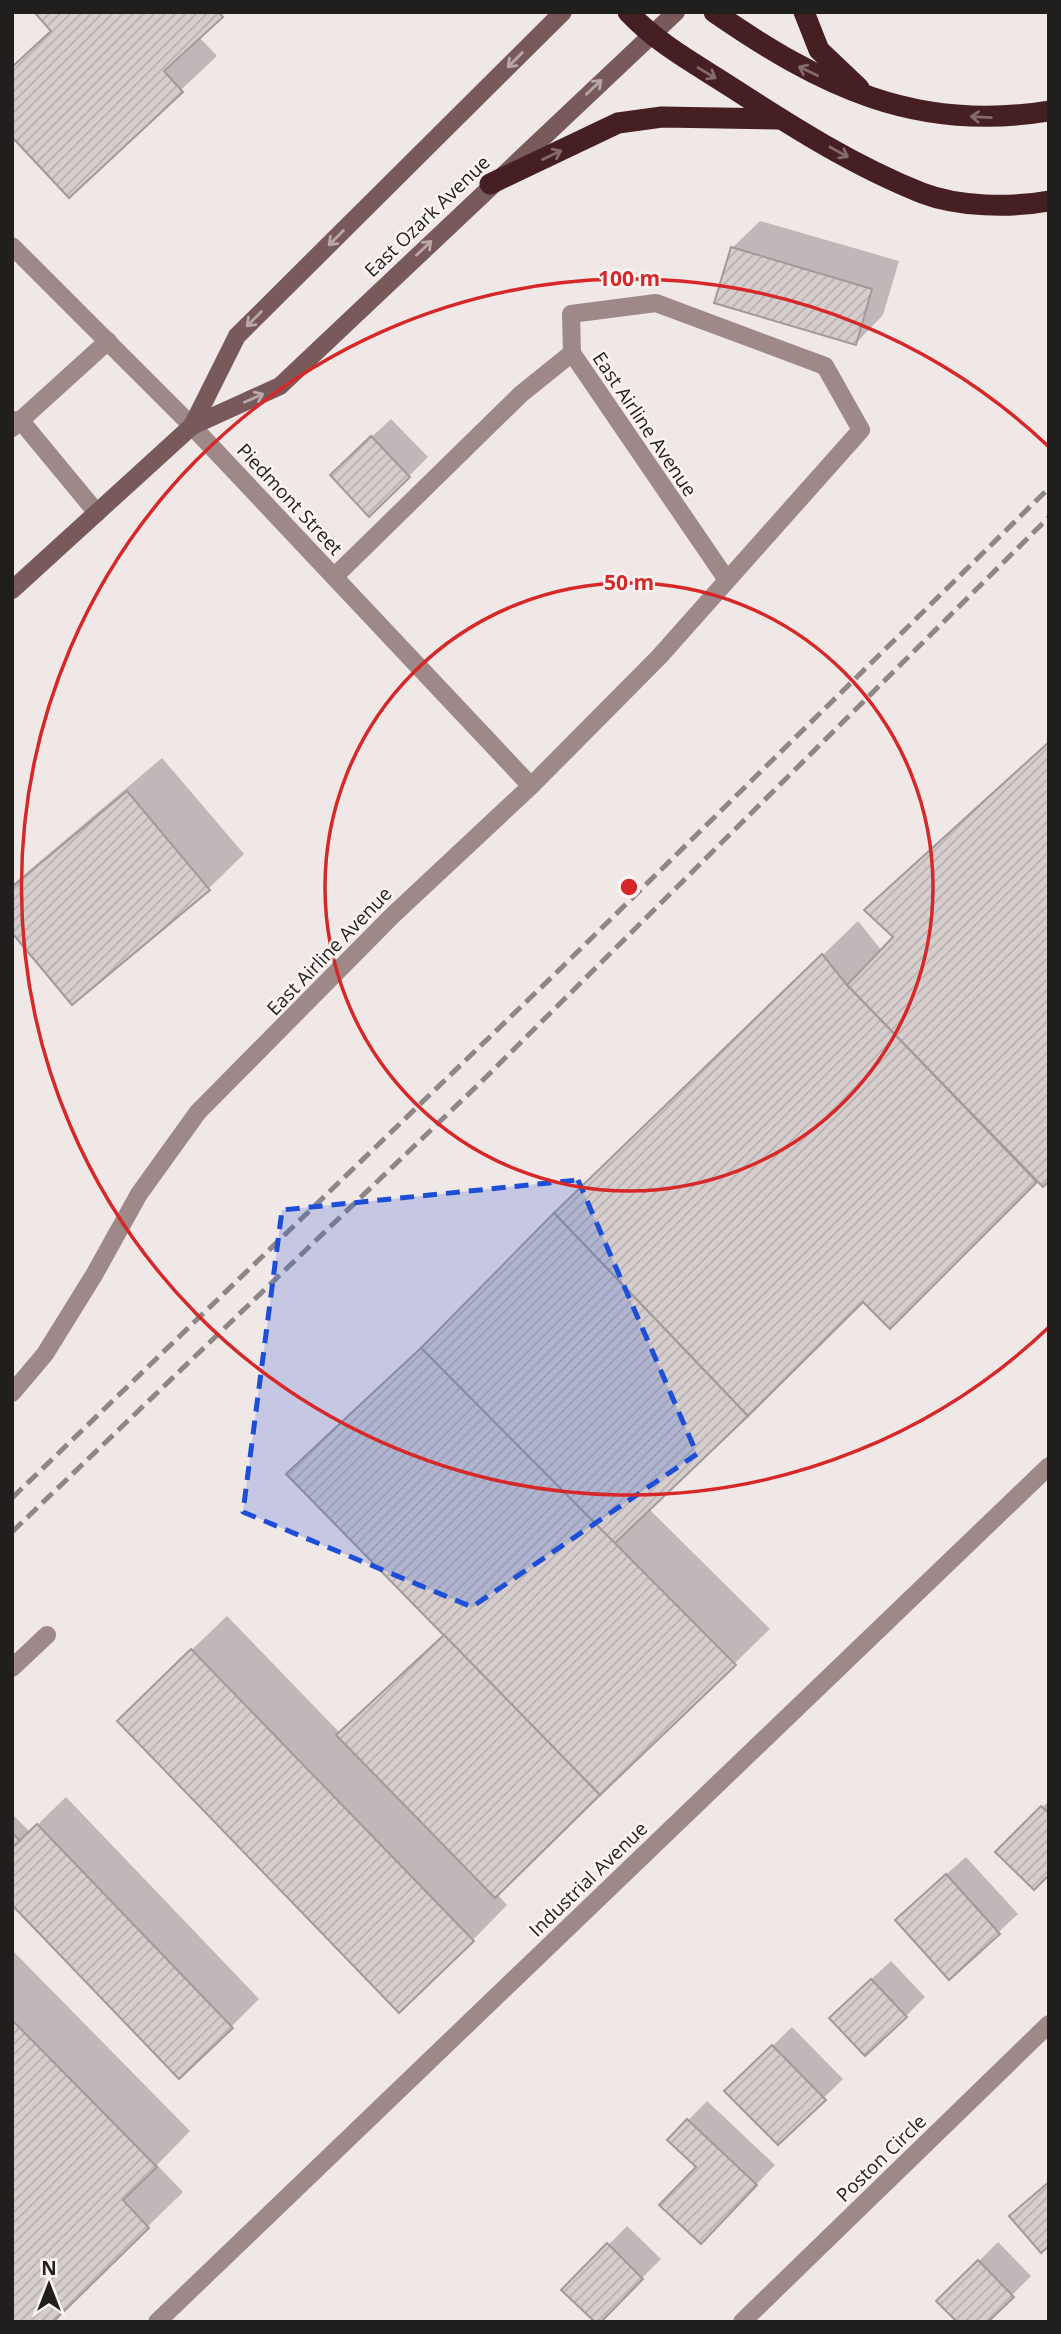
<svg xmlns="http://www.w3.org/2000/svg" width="1061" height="2334" font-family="'Open Sans',sans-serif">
<defs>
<pattern id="building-hatch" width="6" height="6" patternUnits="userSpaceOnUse" patternTransform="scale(1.75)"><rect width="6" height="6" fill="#d6cdcd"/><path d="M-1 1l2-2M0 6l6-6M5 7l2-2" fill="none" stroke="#b7b0b0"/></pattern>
</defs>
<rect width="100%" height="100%" fill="#f0e7e7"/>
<g fill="#0003">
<polygon points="36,12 225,12 199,37 217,56 69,195 52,30"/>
<polygon points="760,221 899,261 883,315 856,343 732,248"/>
<polygon points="391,419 428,457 409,476 351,456"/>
<polygon points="1049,741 1049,1178 1037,1179 890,1326 863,1300 648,1508 770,1629 497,1894 507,1905 473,1940 154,1686 227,1616 340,1733 445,1634 451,1320 591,1179 858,921 882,951 896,937 867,910"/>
<polygon points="162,758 244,854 209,888 73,1002 12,930 12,885"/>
<polygon points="66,1797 259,1999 231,2027 12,1902 12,1814 30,1832"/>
<polygon points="1049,1801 1049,1872 998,1852"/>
<polygon points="966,1857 1018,1914 949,1978 916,1901"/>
<polygon points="12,1950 190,2131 157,2165 183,2192 50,2322 12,2322"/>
<polygon points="891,1961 925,1997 906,2016 850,1999"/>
<polygon points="792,2027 843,2079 778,2143 727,2091"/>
<polygon points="707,2101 775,2165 720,2222 698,2167 669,2140"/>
<polygon points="627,2226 661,2259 598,2322 564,2290"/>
<polygon points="998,2242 1031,2276 985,2322 958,2282"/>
</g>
<g fill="url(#building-hatch)" stroke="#a29a9a" stroke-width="2">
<polygon points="34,12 218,12 223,17 164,71 183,92 69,198 12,137 12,67 51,31"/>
<polygon points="731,247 872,289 856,345 714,303"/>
<polygon points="371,436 410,477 369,517 330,475"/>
<polygon points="1049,742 1049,1181 1043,1187 847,985 893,937 864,910"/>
<polygon points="127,791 210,890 72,1005 12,933 12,887"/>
<polygon points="822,954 847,985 1037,1182 890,1329 863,1302 748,1416 554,1213"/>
<polygon points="554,1213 748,1416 614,1544 421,1348"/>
<polygon points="421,1348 736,1665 600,1795 286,1474"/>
<polygon points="444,1635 600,1795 495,1898 336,1735"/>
<polygon points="191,1649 474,1941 399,2013 117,1721"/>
<polygon points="1041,1806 1049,1813 1049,1875 1034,1890 995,1852"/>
<polygon points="37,1824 233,2028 179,2079 12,1905 12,1848"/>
<polygon points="12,1833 20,1841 12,1848"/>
<polygon points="946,1874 1000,1934 949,1980 895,1920"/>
<polygon points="871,1979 907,2017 865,2056 829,2018"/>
<polygon points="12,2020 157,2167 123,2200 149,2228 53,2322 12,2322"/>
<polygon points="772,2045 826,2100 778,2145 724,2091"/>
<polygon points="687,2119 757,2185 701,2244 659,2205 696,2167 667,2140"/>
<polygon points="1049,2182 1049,2246 1041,2253 1009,2216"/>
<polygon points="607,2243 643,2279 601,2322 595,2322 561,2290"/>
<polygon points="978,2260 1014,2297 988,2322 957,2322 936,2301"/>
</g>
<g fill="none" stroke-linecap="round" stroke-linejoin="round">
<g stroke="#9e8888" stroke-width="18">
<polyline points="12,420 21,421 97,513"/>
<polyline points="12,428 108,341"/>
<polyline points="334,577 521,394 572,353"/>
<polyline points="12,1668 47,1635"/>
</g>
<g stroke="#9e8888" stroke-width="18">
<polyline points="12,246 192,426 531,786"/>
<polyline points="12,1393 45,1354 94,1275 139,1194 198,1112 393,915 531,786 659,657 861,430 825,366 656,303 571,314 572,353 727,580"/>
<polyline points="157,2322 1049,1466"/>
<polyline points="742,2322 1049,2024"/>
</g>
<g stroke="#785a5b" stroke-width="18">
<polyline points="192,426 237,336 563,12"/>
<polyline points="12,590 192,426 280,386 676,12"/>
</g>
<g stroke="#451f21" stroke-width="21">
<path d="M628,12c30,32 66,51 103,75 60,39 123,79 191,106 36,14 89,15 127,8"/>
<path d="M714,12c107,74 202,121 335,99"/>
<polyline points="804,12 819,50 859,88"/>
<polyline points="490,184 618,123 662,117 779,119"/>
</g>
<g stroke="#8d8787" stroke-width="5" stroke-dasharray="14 7" stroke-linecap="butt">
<polyline points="12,1498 557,972 1049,488"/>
<polyline points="12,1532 481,1082 1049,517"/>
</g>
</g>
<defs><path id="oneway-shaft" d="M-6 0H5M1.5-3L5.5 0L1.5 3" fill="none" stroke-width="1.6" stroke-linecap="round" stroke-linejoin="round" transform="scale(1.75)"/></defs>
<g stroke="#baa7a8">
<use href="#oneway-shaft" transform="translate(515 60) rotate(135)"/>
<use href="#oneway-shaft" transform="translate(594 87) rotate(-43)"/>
<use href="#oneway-shaft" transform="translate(336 238) rotate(135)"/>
<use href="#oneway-shaft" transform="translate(424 248) rotate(-44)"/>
<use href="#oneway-shaft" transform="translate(254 319) rotate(135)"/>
<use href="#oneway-shaft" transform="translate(254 398) rotate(-24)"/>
</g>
<g stroke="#856a6b">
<use href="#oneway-shaft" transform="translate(808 71) rotate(-155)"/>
<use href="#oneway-shaft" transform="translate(707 73) rotate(31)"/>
<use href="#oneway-shaft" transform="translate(981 117) rotate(-177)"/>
<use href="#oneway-shaft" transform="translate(839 152) rotate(29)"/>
<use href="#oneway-shaft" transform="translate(552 155) rotate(-25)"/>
</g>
<path fill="#1d4ed8" fill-opacity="0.2" stroke="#1d4ed8" stroke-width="5" stroke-dasharray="14 9" stroke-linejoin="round" d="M578,1180l119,274 -225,153 -229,-95 39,-302z"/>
<g fill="none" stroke="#d62828" stroke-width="3.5">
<circle cx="629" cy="887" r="304"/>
<path d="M1048 1328A608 608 0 1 1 1048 446"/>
</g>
<g text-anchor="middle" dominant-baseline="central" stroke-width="5" stroke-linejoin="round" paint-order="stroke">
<g font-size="19" fill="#211e1e" stroke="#fdf4f4">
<text transform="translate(427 216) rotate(-44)">East Ozark Avenue</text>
<text transform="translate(645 424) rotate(56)">East Airline Avenue</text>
<text transform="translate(290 499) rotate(47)">Piedmont Street</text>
<text transform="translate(329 951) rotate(-46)">East Airline Avenue</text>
<text transform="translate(588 1879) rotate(-44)">Industrial Avenue</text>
<text transform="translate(881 2158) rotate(-44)">Poston Circle</text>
</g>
</g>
<circle cx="629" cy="887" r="10" fill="#d62828" stroke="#fdf4f4" stroke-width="3.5"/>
<g font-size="21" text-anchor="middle" font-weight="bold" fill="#d62828" stroke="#fdf4f4" stroke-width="5" stroke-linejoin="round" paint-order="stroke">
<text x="629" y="286">100 m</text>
<text x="629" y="590">50 m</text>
</g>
<rect width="1061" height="2334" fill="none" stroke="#211e1e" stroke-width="28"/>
<g transform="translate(49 2285)" stroke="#fdf4f4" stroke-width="5" paint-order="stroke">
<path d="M0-5L12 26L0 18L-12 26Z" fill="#211e1e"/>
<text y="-10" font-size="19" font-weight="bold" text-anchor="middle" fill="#211e1e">N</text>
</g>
</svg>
